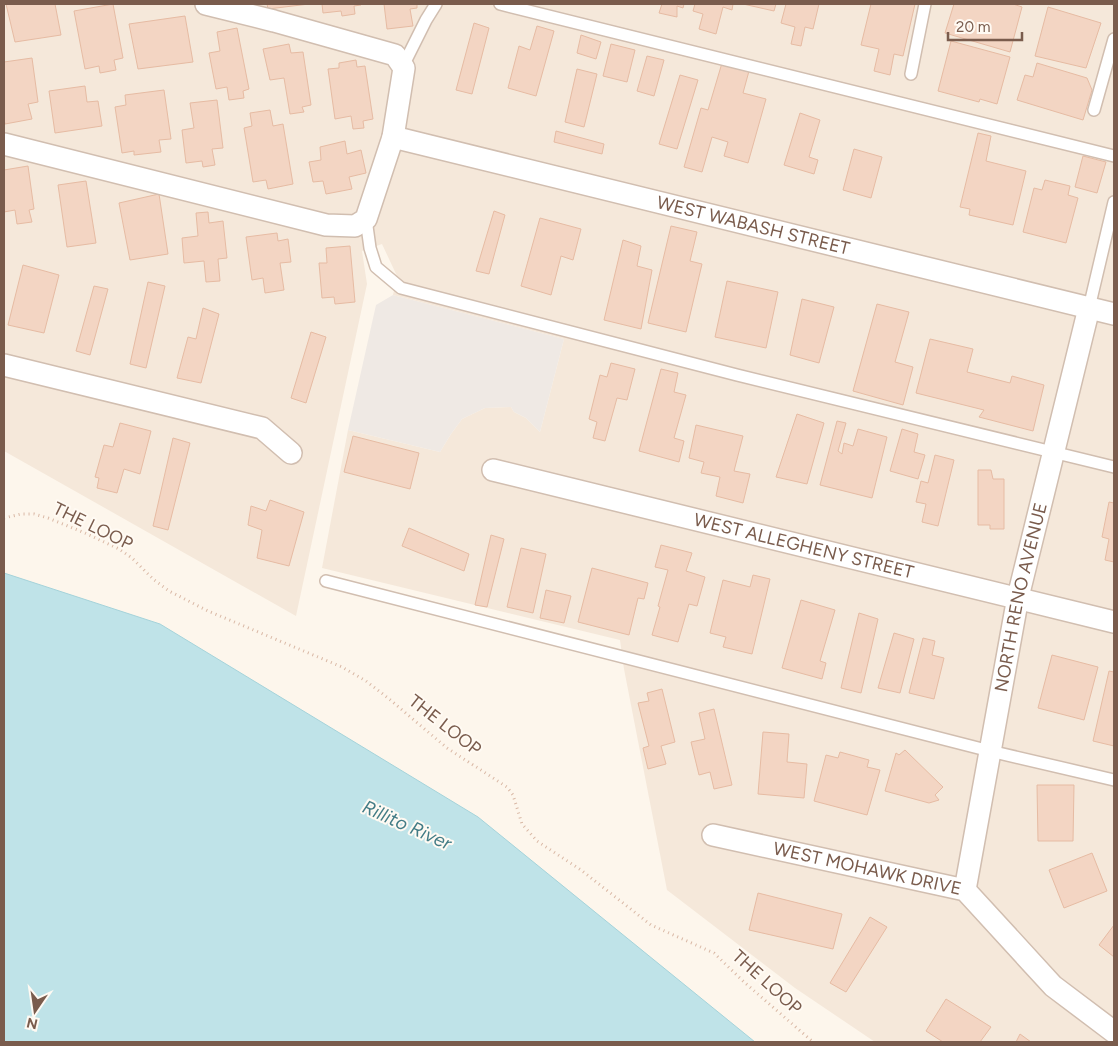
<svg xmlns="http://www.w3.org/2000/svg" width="1118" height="1046" font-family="Figtree,sans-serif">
<rect width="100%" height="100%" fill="#fdf6ec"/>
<polygon fill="#f5e8da" points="4,4 1114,4 1114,1042 875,1042 795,988 667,890 624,669 620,640 322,568 348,430 440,452 451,434 462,419 485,408 511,407 514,412 526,418 540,432 564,339 393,295 397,276 382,244 362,251 367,284 296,616 4,451"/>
<polygon fill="#efe9e4" points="393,295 564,339 540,432 526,418 514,412 511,407 485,408 462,419 451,434 440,452 348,430 376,305"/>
<polygon fill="#bfe3e8" stroke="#a5d3da" points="4,573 160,624 478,817 755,1042 4,1042"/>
<g fill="#f3d5c3" stroke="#e6bba3">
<polygon points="6,4 55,4 61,35 15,42"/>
<polygon points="113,4 123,58 114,60 116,70 100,73 99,66 85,69 74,11"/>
<polygon points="267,4 309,4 268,9"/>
<polygon points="322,4 361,4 361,5 354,6 355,14 342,16 341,11 323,13"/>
<polygon points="384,4 417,4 417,8 410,9 413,26 387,29"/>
<polygon points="662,4 684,4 683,8 677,6 677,17 659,13"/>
<polygon points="695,4 733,4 732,10 723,7 716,34 699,29 703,14 693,11"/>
<polygon points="743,4 776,4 774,11"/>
<polygon points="786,4 819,4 813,29 805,27 801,46 791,44 795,27 781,23"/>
<polygon points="871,4 915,4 903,56 894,54 890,75 874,71 879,49 861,45"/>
<polygon points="954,4 1013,4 1022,7 1010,52 945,33"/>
<polygon points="1048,7 1101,23 1086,68 1035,56"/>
<polygon points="185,16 193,62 138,69 129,24"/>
<polygon points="474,23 489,28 472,94 456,90"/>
<polygon points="537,26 554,31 536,96 508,88 519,46 530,50"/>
<polygon points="237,28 249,89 243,91 244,98 229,100 227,87 216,89 209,53 220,51 217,32"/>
<polygon points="581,35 601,42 596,59 577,53"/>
<polygon points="951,41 1010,57 997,104 980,99 979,102 938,91"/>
<polygon points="289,44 291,53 303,52 311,105 302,107 304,112 290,114 284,78 270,80 263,49"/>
<polygon points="611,44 635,50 627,82 603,76"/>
<polygon points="647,56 664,60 654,96 637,91"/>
<polygon points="32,58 38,102 28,104 32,119 5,124 4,119 4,62"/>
<polygon points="356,60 357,67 365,66 373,119 363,121 364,128 353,129 351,116 335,119 328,69 339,68 339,63"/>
<polygon points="722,63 749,71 743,93 766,99 748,163 724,156 728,142 712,137 702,172 684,167 701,108 708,110"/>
<polygon points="1037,63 1087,78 1092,90 1083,120 1017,100 1025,75 1033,77"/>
<polygon points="577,69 597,74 584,127 565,122"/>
<polygon points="680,75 698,80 677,149 659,144"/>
<polygon points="85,86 87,102 98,101 102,126 55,133 49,91"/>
<polygon points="164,90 171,139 159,140 161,152 134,155 134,151 122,153 115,107 126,105 125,95"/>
<polygon points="217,100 223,148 212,149 215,165 203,167 202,161 186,163 182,130 194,128 190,103"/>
<polygon points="270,110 273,126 283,124 293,184 268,189 266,180 253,182 244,128 252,126 250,113"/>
<polygon points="800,113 820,120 809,157 818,160 814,174 784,165"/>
<polygon points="556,131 604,144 602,154 554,142"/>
<polygon points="978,133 991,136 986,161 1026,171 1013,225 969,215 970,209 960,207"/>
<polygon points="345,141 347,154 361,150 366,173 349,177 352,189 326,194 323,181 313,182 309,162 321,160 320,147"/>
<polygon points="854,149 882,157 871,198 843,190"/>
<polygon points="1083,156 1106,162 1097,193 1075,187"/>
<polygon points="28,166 34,209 29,210 32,222 17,224 15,210 4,212 4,170"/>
<polygon points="1045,180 1070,186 1068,195 1078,198 1066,243 1023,232 1034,188 1042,190"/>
<polygon points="86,181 96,243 67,247 58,185"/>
<polygon points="159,194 168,254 130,260 119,203"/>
<polygon points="494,211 505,215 489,274 476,271"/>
<polygon points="208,212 209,223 223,221 227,258 218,259 220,281 206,282 204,261 184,263 182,238 198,236 196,213"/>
<polygon points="540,218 581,229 573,260 561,256 551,295 521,286"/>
<polygon points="671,226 697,232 690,261 702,264 686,332 648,323"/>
<polygon points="277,233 278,241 288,239 291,262 280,263 284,290 265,293 263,278 252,280 246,237"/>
<polygon points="623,240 641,246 637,266 652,270 641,329 604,320"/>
<polygon points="350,246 355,302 335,304 334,297 322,298 319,263 327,263 326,248"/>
<polygon points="23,265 59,275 44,333 8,325"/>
<polygon points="727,281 778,292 766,348 715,337"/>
<polygon points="148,282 165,286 146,368 130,364"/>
<polygon points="94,286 108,289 90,355 76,351"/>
<polygon points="802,299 834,307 819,363 790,355"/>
<polygon points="877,304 909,312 895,362 913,367 903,405 853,391"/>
<polygon points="203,308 219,314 201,383 177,378 188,337 196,339"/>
<polygon points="311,332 326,337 306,403 291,398"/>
<polygon points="930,339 973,349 967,372 1010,383 1012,376 1044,385 1033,431 979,417 984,410 916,393"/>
<polygon points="611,363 635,369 627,400 617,398 605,441 593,438 597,422 589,419 600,375 607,377"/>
<polygon points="661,369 678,373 674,392 686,395 674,438 684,441 679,462 639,451"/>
<polygon points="797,414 824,423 807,484 776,477"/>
<polygon points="837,421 846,423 838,451 842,454 844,443 853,446 858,429 887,437 872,498 820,485"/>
<polygon points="120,423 151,431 140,474 124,469 117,493 97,488 99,478 95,477 104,445 113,447"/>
<polygon points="696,425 743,436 734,471 750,474 743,503 716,496 720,477 701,473 704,462 689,458"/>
<polygon points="902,429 918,434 914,452 925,455 918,479 890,471"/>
<polygon points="353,436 419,453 410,489 344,472"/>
<polygon points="173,438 190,443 168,530 153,526"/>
<polygon points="935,455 954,460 938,526 922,522 926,504 916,502 921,481 928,483"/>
<polygon points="978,470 991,470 993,479 1004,479 1004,529 990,529 990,525 978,525"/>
<polygon points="270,500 304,512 289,566 257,558 262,530 248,525 251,506 266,511"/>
<polygon points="1109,502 1114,503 1114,562 1105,560 1109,539 1102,537"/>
<polygon points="409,528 469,554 464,571 402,546"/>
<polygon points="491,535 504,539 487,607 475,605"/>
<polygon points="661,545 692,553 686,571 705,577 697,606 689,604 678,642 652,635 660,607 658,606 668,570 655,567"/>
<polygon points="521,548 546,554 533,613 507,607"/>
<polygon points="592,568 648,583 644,599 638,598 629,635 578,622"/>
<polygon points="753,575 770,579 752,654 723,647 726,637 710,633 723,580 750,587"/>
<polygon points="546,590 571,596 564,623 540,618"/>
<polygon points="801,600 835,610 820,661 826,663 822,679 782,668"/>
<polygon points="859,613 878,619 861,693 841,688"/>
<polygon points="894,633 914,639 900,693 878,688"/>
<polygon points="923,638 935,641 932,655 944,658 934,699 909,693"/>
<polygon points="1052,655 1098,667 1084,720 1038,708"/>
<polygon points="1109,671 1114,672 1114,746 1093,741"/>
<polygon points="662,689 675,742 661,746 666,764 648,769 643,748 649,746 638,703 649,701 647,693"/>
<polygon points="714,709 732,785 714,789 710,772 699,775 691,742 705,739 699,713"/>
<polygon points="763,732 789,734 787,762 807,764 804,798 758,794"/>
<polygon points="905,750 943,787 935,795 939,800 929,803 885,791 896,753 899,755"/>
<polygon points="840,752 869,760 867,767 880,770 867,815 814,801 826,755 838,758"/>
<polygon points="1037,785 1074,785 1073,841 1038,841"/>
<polygon points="1092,853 1107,891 1064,908 1049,870"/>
<polygon points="758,893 842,914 833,949 749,930"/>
<polygon points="870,917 887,927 846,992 830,983"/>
<polygon points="1114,925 1114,957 1099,945"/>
<polygon points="946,999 991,1027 980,1042 943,1042 926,1031"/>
<polygon points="1020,1034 1031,1042 1016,1042"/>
</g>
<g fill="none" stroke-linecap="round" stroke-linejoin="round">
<g stroke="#d1beb0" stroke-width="14">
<g id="service">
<polyline points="500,4 1114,156"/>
<polyline points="403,66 426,20 436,4"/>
<polyline points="911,74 925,4"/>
<polyline points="1094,110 1114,39"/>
<polyline points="366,219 370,248 376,267 401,288 737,375 1114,467"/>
<polyline points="1089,308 1114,202"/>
<polyline points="326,581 990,751 1114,780"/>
</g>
</g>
<g stroke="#d1beb0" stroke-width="24">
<g id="minor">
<path id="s1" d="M393,137l721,177"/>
<polyline points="4,144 326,225 355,226 366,219 393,137 404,68 395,55 274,21 206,4"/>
<polyline points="4,365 262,428 291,453"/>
<path id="s2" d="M493,470l621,152"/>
<path id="s3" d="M713,835l252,55 88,96 61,46"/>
<path id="s4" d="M965,890l53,-293 71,-289"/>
</g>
</g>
<polyline stroke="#d9b8a5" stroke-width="3" stroke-dasharray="1 4" stroke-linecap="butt" points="4,518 21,514 34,514 48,518 85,533 119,549 132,558 153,579 169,591 208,611 342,667 366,681 388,698 447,748 507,787 513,795 522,824 537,841 581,870 651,925 714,953 744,982 813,1042"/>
<use href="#service" stroke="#fff" stroke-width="11"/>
<use href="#minor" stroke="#fff" stroke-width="21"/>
</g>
<g text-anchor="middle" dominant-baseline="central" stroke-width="4" stroke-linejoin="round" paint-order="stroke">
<g font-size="18" fill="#7a5c4d" stroke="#fffaf3">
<text stroke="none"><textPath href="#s1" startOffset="371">WEST WABASH STREET</textPath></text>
<text transform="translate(93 526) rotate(26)">THE LOOP</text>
<text stroke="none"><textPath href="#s2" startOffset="320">WEST ALLEGHENY STREET</textPath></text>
<text stroke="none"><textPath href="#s4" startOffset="298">NORTH RENO AVENUE</textPath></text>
<text transform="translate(445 725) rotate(38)">THE LOOP</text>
<text stroke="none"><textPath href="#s3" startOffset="158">WEST MOHAWK DRIVE</textPath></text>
<text transform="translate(767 982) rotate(42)">THE LOOP</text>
</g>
<g font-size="19" font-style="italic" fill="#437c86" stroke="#fffaf3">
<text transform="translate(407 825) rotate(24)">Rillito River</text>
</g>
</g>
<rect width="1118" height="1046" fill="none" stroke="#7a5c4d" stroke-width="10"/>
<g transform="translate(35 1011) rotate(193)" stroke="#fffaf3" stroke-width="4" paint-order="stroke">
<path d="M0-4L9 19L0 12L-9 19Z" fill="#7a5c4d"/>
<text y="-8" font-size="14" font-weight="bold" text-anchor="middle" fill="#7a5c4d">N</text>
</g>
<path d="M948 32v8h74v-8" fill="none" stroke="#7a5c4d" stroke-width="2.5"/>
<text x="956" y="32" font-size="15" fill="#7a5c4d" stroke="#fffaf3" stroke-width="4" paint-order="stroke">20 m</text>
</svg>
